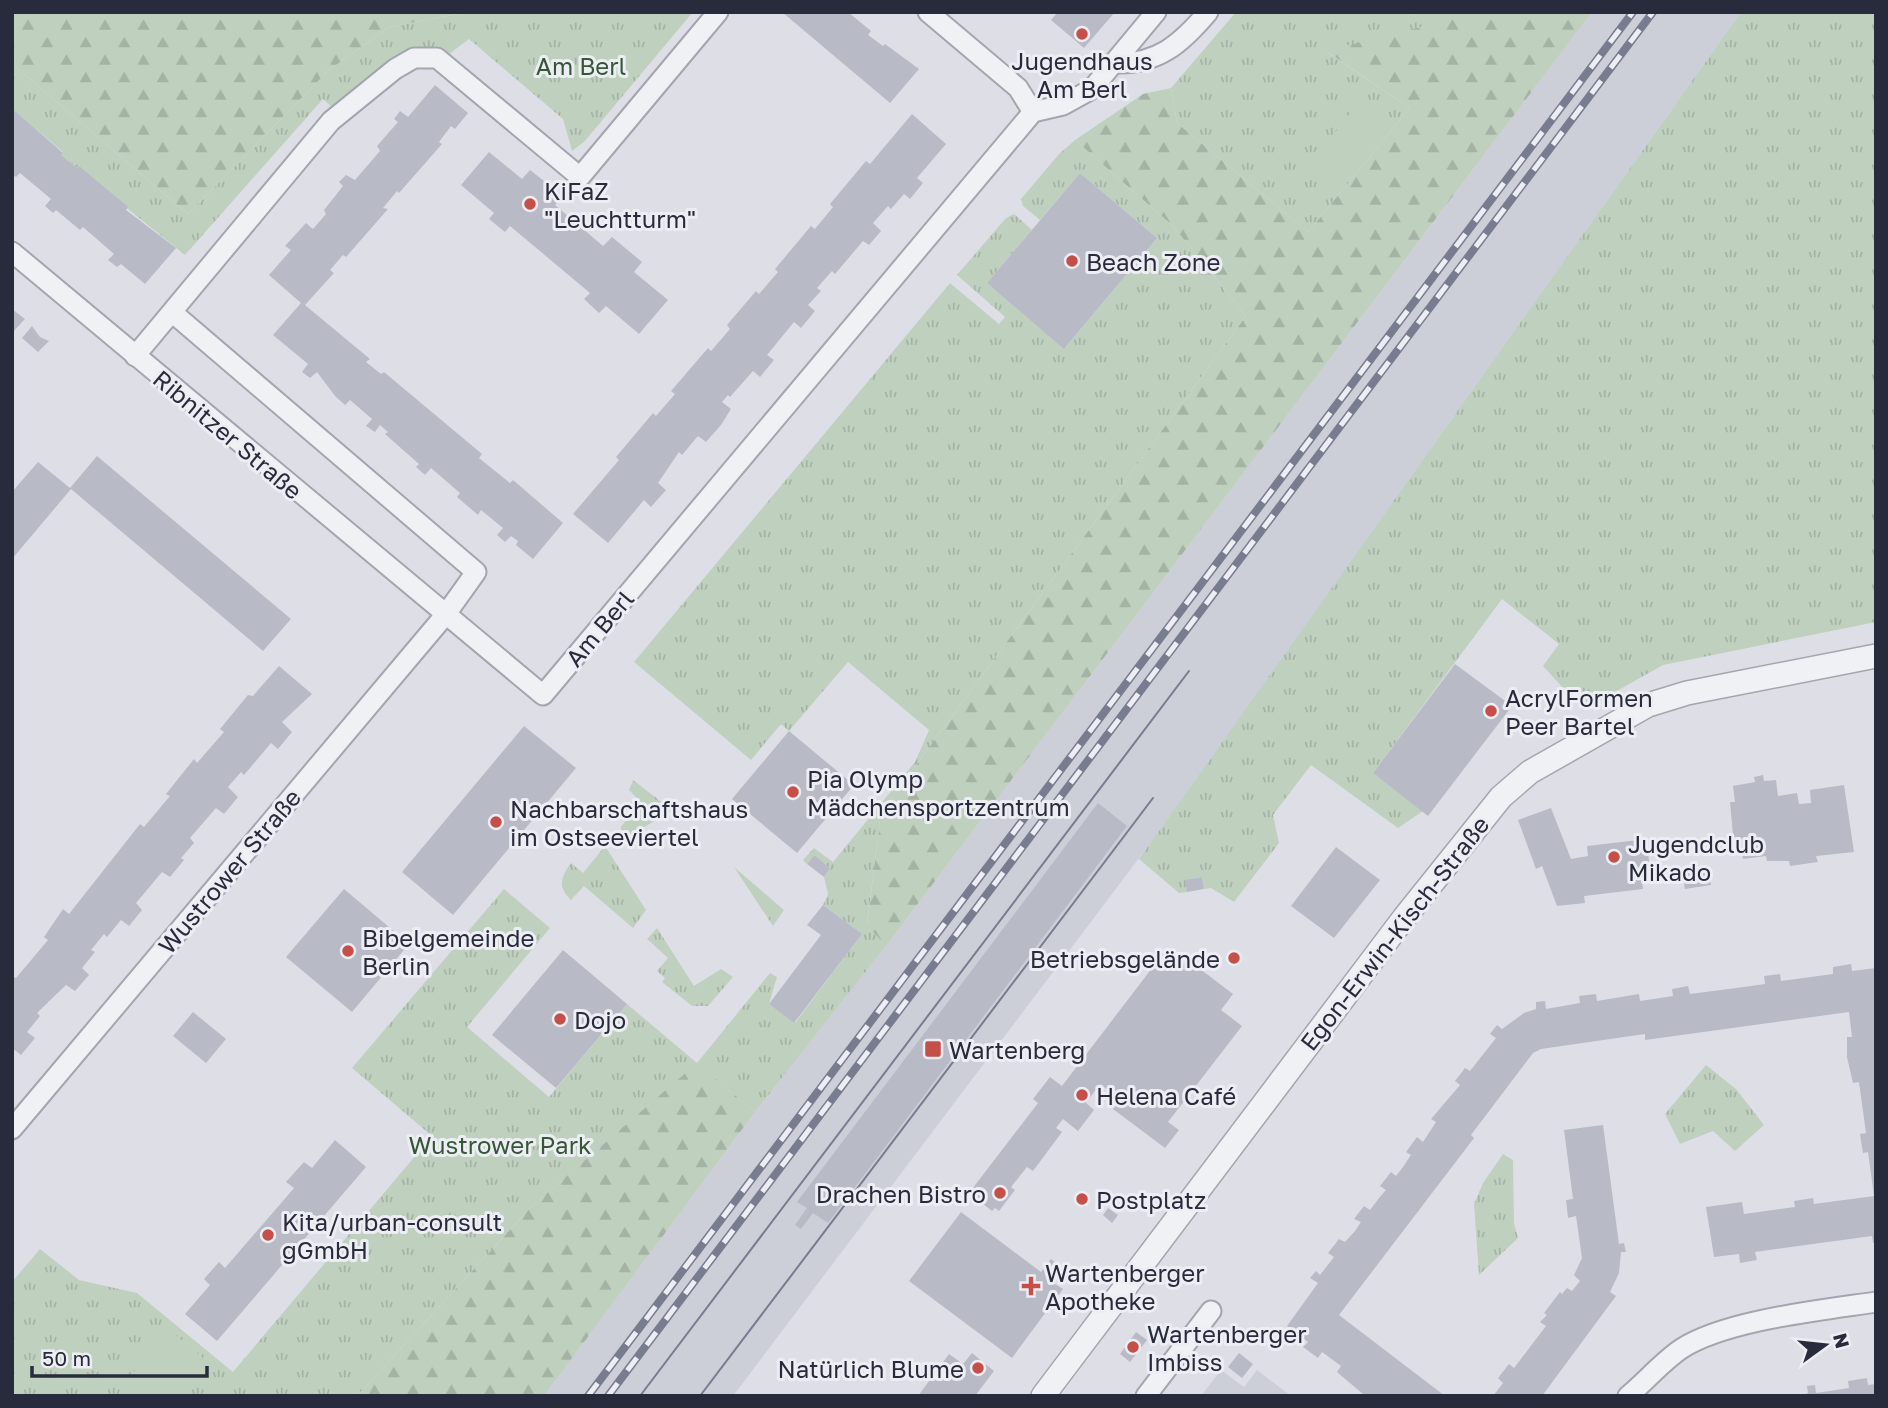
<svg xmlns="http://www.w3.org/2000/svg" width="1888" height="1408" font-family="'Golos Text',sans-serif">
<defs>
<pattern id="grass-tufts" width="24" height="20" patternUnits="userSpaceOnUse" patternTransform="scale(1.75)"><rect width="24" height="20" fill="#c0d0bf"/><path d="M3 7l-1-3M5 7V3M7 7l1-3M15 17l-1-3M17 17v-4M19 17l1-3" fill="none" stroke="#a5b3a5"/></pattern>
<pattern id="forest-firs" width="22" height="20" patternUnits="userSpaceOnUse" patternTransform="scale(1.75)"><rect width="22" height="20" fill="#c0d0bf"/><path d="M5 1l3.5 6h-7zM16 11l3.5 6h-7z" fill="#a5b3a5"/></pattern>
</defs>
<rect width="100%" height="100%" fill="#dedfe6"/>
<g fill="#ccced8">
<polygon points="1592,12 1741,12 1152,841 733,1396 544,1396 755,1112 886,946"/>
<polygon points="1221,1370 1244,1387 1257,1370 1291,1396 1201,1396"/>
</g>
<g fill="url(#grass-tufts)">
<polygon points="467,12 693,12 584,142 572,151 563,119 469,39 448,55 415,49 401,55 333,108 323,99 185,255 61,155 63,152 16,112 12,114 12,58 18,69 188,214 329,70 390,27"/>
<polygon points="1236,12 1410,12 1426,26 1327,52 1410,108 1308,232 1177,123 1171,88"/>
<polygon points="1741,12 1876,12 1876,622 1663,665 1583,710 1543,666 1559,644 1502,599 1373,773 1423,811 1398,828 1311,765 1273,815 1279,843 1234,902 1211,888 1204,889 1202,877 1186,880 1187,892 1179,893 1139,859"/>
<polygon points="1075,140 1173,226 1246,316 881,813 867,924 886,946 755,1112 697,1064 532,1206 357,1396 12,1396 12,1282 40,1249 79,1280 137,1293 233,1372 432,1136 352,1068 504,889 550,928 467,1027 549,1097 627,1004 697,1063 770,973 777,977 769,1004 795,1023 862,934 823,905 828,894 824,877 830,868 814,855 807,864 803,860 814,848 833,862 915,762 929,730 848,662 789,731 781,724 751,760 634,662 950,283 999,324 1005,317 957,275 1006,218 1014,214 1032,230 987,283 1065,348 1157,238 1080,173 1040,220 1023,206 1021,199 1059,154"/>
<polygon points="633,780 672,810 630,836 620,828 641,802 629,790"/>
<path d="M605,846l41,64 -13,18 -49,-42 -13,14c-14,-13 -10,-23 0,-37l12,10z"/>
<polygon points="734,867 784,910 773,926"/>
<polygon points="657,928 694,986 721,969 733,977 708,1006 692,1006 662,982 665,978 657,971 668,958 647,939"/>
<polygon points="1706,1065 1736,1089 1764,1125 1735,1151 1713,1131 1680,1144 1665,1114"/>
<polygon points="1503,1154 1513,1160 1514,1223 1518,1238 1479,1275 1474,1204 1483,1183"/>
</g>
<g fill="url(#forest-firs)">
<polygon points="12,12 467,12 390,27 329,70 188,214 18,69 12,58"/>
<polygon points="1410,12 1592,12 886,946 867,925 881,813 1246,316 1173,226 1075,140 1143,94 1171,88 1177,123 1308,232 1410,108 1326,51 1425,26"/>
<polygon points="697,1063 755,1112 544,1396 357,1396 532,1206"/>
</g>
<g fill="#c0d0bf">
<polygon points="1358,103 1387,127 1336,192 1307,168"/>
<polygon points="170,1330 203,1358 173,1396 128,1396 119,1389"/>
</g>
<g fill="#b8bac6">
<polygon points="782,12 848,12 871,31 868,35 883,46 885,44 919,69 890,103"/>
<polygon points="1058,12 1115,12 1084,48 1051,20"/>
<polygon points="435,85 468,113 455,129 451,126 439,142 442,144 399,193 397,191 383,208 388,209 346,257 343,255 330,270 334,273 305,305 370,359 366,362 381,374 384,372 482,454 479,458 510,483 513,480 563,523 533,559 516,545 518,541 511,536 505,542 497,535 503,528 481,510 478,515 457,497 460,493 431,468 425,475 416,467 419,464 385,434 388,432 380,425 375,432 366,426 372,419 350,400 345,405 335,396 317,372 310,378 302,372 308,364 273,335 301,303 269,275 291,250 285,246 306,223 313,229 326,214 324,210 343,186 339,182 346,175 355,180 380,151 377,146 398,122 394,119 400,111 408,117"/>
<polygon points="15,111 63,153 61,155 77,168 79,166 128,207 126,210 176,248 145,284 121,264 117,267 108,260 114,254 83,227 80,230 56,210 53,213 45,206 51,199 20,173 16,177 12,174 12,115"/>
<polygon points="912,114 946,144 917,178 923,183 910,199 904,194 891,209 888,206 873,223 881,231 869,245 863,241 835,274 832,271 817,288 821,291 808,305 815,311 801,328 794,322 767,355 774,360 760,377 753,371 730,397 728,395 722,402 731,409 721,425 706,442 698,436 682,455 679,452 658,483 666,490 651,507 644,500 608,543 573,514 619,460 616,457 653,413 656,416 675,394 671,391 708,348 711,351 730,329 727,325 756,291 759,294 778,272 775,269 811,226 815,229 833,207 830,204 866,161 870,164"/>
<polygon points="489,152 522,179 530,170 563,196 555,205 603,246 612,237 642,262 634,272 668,300 639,334 606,306 599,313 584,299 590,293 510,226 505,232 489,219 494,213 461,185"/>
<polygon points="1080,173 1157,238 1064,349 987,283"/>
<polygon points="12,309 25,319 12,333"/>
<polygon points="32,326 40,337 49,341 38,352 22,338"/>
<polygon points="97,456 291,619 263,651 71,489 12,559 12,492 38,462 70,488"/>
<polygon points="1455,664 1512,706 1428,816 1373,773"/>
<polygon points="279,666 312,694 282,722 292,732 278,749 271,743 244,775 241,772 228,787 238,797 224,814 216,808 190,838 194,843 181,858 184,860 170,877 162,872 136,903 142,910 129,926 121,920 107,937 104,934 91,950 95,952 82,968 89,975 75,991 66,985 37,1013 40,1016 27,1032 35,1038 21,1055 12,1048 12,976 16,978 48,940 44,937 63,909 69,914 140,824 144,827 170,796 166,794 194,759 197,763 224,732 220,729 248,695 253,696"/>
<polygon points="524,726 576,768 453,915 402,872"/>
<polygon points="789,731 854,785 797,853 732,799"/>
<polygon points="1763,775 1764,781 1776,780 1778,796 1797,793 1799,804 1811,803 1810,790 1844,785 1854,852 1816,856 1818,862 1790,866 1789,861 1767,861 1766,856 1743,859 1741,845 1734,846 1730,802 1735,802 1733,786 1755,782 1754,777"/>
<polygon points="1098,803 1127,826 828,1223 813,1213 801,1229 795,1225 807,1208 797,1202"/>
<polygon points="1551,808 1571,859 1588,856 1587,846 1647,839 1650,873 1641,874 1643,889 1584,896 1585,903 1557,906 1542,866 1536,869 1518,820"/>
<polygon points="1336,847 1380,880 1334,938 1291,906"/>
<polygon points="814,855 830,868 824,877 807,864"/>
<polygon points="1708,868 1711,885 1685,889 1682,871"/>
<polygon points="1202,877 1204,889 1187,892 1185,880"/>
<polygon points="344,889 409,944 352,1012 286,957"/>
<polygon points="823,905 862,934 794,1023 769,1004 821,935 807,925"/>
<polygon points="563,950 627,1004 556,1088 492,1035"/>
<polygon points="1165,951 1183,965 1187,959 1233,994 1221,1010 1242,1026 1168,1122 1179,1130 1165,1148 1113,1109 1120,1099 1100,1084 1086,1103 1094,1110 1078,1131 1063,1119 1056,1128 1062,1132 1033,1171 1027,1167 1011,1187 1015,1190 999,1211 995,1208 992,1211 969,1193 1038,1103 1033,1099 1050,1077 1062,1086"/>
<polygon points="1851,964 1852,971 1876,968 1876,1242 1873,1243 1872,1236 1755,1252 1757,1260 1740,1263 1739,1254 1714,1257 1706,1207 1742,1202 1744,1214 1795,1207 1794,1201 1813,1198 1814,1204 1874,1196 1868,1152 1863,1153 1860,1134 1866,1133 1859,1082 1853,1083 1847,1057 1847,1037 1852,1037 1849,1012 1645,1040 1645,1034 1541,1049 1533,1053 1471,1135 1474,1138 1339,1315 1445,1396 1364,1395 1337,1372 1341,1366 1322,1352 1318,1358 1303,1347 1308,1342 1287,1326 1318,1283 1310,1278 1316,1271 1320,1275 1334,1257 1328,1253 1339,1239 1345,1242 1355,1231 1361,1222 1354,1219 1364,1206 1370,1210 1379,1198 1386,1190 1380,1186 1391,1172 1396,1176 1403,1167 1411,1155 1406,1152 1417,1137 1423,1142 1436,1122 1431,1119 1460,1085 1455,1081 1465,1068 1470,1071 1496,1038 1490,1034 1497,1025 1502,1029 1524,1013 1536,1009 1536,1002 1545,1001 1546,1009 1580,1003 1579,996 1596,994 1597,1001 1639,994 1640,1001 1673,996 1672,989 1688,986 1690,994 1751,986 1765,984 1764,976 1780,974 1781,981 1833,974 1833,967"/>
<polygon points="193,1012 226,1039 206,1063 173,1036"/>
<polygon points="1603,1125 1619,1244 1624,1243 1626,1252 1621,1252 1619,1273 1610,1292 1616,1296 1542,1396 1493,1396 1503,1383 1498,1378 1509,1364 1514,1368 1546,1326 1540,1322 1547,1315 1544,1313 1560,1292 1562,1294 1567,1288 1572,1291 1580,1281 1574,1275 1582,1258 1576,1216 1568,1218 1566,1200 1573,1199 1564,1130"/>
<polygon points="335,1140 366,1167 217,1341 185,1314 210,1285 204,1279 219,1262 225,1268 294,1188 286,1182 304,1162 312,1168"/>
<polygon points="1108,1208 1118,1215 1112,1223 1103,1215"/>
<polygon points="961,1212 1041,1272 1051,1259 1062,1268 1052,1282 1063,1289 1012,1358 909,1281"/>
<polygon points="1136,1332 1147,1340 1130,1362 1120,1354"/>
<polygon points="972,1353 994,1371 975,1396 918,1396 949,1354 963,1364"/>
<polygon points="1239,1353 1253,1364 1242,1378 1228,1367"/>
<polygon points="1867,1378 1868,1385 1876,1384 1876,1396 1802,1396 1808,1393 1807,1386 1815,1385 1816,1393 1849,1388 1848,1381"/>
</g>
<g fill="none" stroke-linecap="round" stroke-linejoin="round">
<g stroke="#a4a5b0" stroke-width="23">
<g id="minor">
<polyline points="928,12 1018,88 1033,112"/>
<path d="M1114,63c43,2 67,-19 94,-51"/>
<polyline points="12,252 543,695 1033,112 1063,105 1092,89 1156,12"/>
<polyline points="135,356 331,121 395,69 414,58 437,58 580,177 718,12"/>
<polyline points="12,1129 446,614 476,572 173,313"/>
<polyline points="1146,1396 1211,1311"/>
<path d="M1628,1396c18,-15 34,-34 53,-47 44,-29 142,-39 195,-47"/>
</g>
</g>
<g stroke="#a4a5b0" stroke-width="26">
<polyline id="tertiary" points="1043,1396 1404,918 1501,797 1530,772 1648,705 1687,693 1876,656"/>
</g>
<use href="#minor" stroke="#f0f1f5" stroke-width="19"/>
<use href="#tertiary" stroke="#f0f1f5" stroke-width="23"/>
<g stroke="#787c8f" stroke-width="2">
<polyline points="640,1396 1189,671"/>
<polyline points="700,1396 1153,798"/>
</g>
<g stroke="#787c8f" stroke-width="8">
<g id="rail">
<polyline points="588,1396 1633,12"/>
<polyline points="608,1396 1653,12"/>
</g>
</g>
<use href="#rail" stroke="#edeef4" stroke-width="5" stroke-dasharray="16" stroke-linecap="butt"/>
</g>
<g fill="#c55049" stroke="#edeef4" stroke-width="2.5">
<circle cx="1082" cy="34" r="7"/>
<circle cx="530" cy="204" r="7"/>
<circle cx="1072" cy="261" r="7"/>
<circle cx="1491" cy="711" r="7"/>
<circle cx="793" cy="792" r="7"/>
<circle cx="496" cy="822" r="7"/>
<circle cx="1614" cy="857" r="7"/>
<circle cx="348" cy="951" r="7"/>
<circle cx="1234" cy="958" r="7"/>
<circle cx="560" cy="1019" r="7"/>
<rect x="924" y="1040" width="18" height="18" rx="3.5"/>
<circle cx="1082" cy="1095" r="7"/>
<circle cx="1000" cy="1193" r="7"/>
<circle cx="1082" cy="1199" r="7"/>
<circle cx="268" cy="1235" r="7"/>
<path d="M1027.5 1275.5h7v7h7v7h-7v7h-7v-7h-7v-7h7z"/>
<circle cx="1133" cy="1347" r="7"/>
<circle cx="978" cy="1368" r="7"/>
</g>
<g text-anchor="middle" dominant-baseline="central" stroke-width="6" stroke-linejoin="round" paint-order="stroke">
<g font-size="24" fill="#282b3c" stroke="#edeef4" text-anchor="start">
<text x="1082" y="60" text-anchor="middle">Jugendhaus<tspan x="1082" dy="28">Am Berl</tspan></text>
<text x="544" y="190">KiFaZ<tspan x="544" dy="28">"Leuchtturm"</tspan></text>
<text x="1086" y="261">Beach Zone</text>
<text x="1505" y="697">AcrylFormen<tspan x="1505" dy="28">Peer Bartel</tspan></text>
<text x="807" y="778">Pia Olymp<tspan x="807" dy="28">Mädchensportzentrum</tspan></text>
<text x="510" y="808">Nachbarschaftshaus<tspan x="510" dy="28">im Ostseeviertel</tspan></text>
<text x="1628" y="843">Jugendclub<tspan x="1628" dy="28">Mikado</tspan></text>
<text x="362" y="937">Bibelgemeinde<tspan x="362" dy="28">Berlin</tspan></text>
<text x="1220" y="958" text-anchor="end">Betriebsgelände</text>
<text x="574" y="1019">Dojo</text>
<text x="949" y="1049">Wartenberg</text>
<text x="1096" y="1095">Helena Café</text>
<text x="986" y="1193" text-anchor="end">Drachen Bistro</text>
<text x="1096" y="1199">Postplatz</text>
<text x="282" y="1221">Kita/urban-consult<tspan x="282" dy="28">gGmbH</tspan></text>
<text x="1045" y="1272">Wartenberger<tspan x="1045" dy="28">Apotheke</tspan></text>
<text x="1147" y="1333">Wartenberger<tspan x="1147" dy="28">Imbiss</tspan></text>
<text x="964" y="1368" text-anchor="end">Natürlich Blume</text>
</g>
<g font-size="24" fill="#365737" stroke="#edeef4">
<text x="581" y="65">Am Berl</text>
<text x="500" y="1144">Wustrower Park</text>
</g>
<g font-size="24" fill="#282b3c" stroke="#edeef4">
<text transform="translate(228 434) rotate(40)">Ribnitzer Straße</text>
<text transform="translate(599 628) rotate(-50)">Am Berl</text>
<text transform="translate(229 871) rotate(-50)">Wustrower Straße</text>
<text transform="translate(1394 933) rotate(-52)">Egon-Erwin-Kisch-Straße</text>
</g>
</g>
<rect width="1888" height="1408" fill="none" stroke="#282b3c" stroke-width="28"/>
<g transform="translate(1825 1345) rotate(75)" stroke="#edeef4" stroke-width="5" paint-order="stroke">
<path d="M0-5L12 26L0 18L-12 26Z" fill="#282b3c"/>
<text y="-10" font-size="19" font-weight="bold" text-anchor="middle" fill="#282b3c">N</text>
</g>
<path d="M32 1366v10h175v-10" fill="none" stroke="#282b3c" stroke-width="3.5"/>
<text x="42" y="1366" font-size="21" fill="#282b3c" stroke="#edeef4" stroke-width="5" paint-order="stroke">50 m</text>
</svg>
